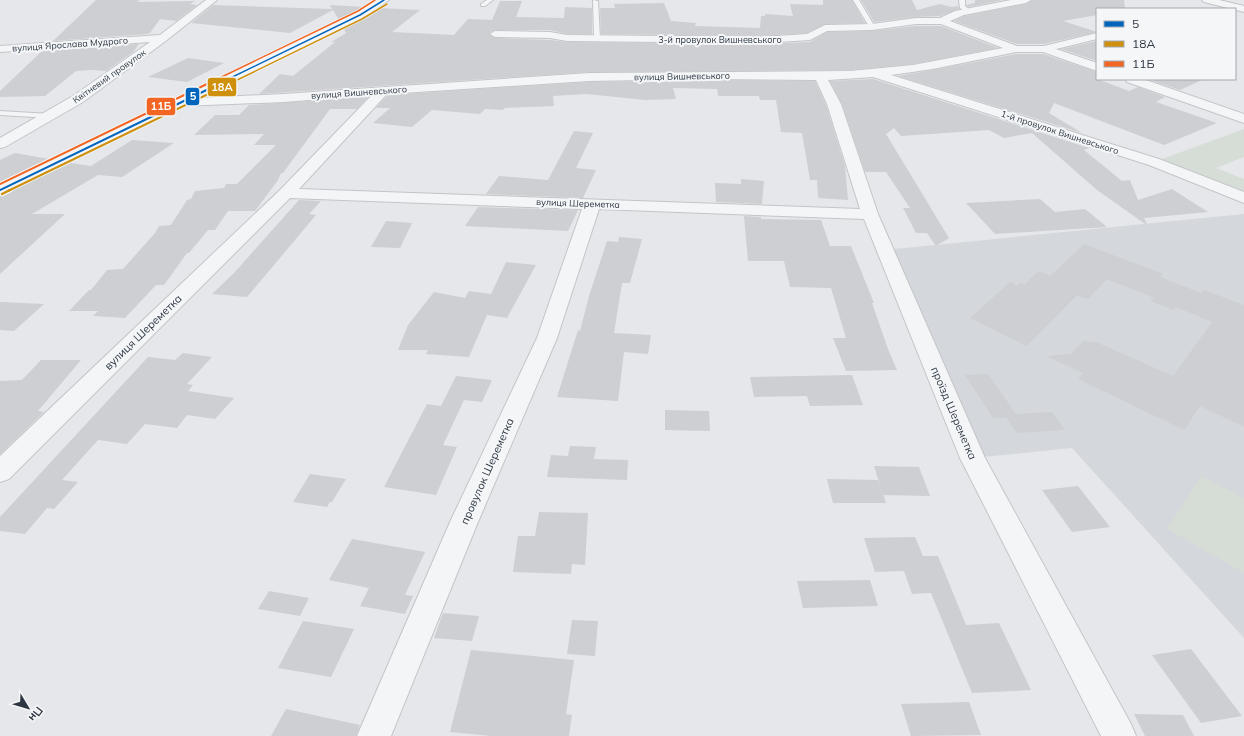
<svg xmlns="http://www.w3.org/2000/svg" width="1244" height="736" font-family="Mulish,sans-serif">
<rect width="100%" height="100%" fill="#e5e7ea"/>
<polygon fill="#d4d7dc" points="1244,214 1244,638 1072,448 973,458 885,250"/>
<g fill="#d6ddd6">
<polygon points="1244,129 1244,157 1216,168 1244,179 1244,198 1154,162"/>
<polygon points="1201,476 1244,498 1244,573 1167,529"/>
</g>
<g fill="#cdcfd2">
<polygon points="96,0 140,0 137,2 195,1 190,4 197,5 176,21 160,19 150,33 147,34 53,41"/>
<polygon points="823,0 852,0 865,23 825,24 807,33 762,36 601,34 600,8 615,8 614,4 664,3 671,21 696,23 695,26 760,28 761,16 765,16 765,14 793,16 790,4 823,5"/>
<polygon points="861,0 912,0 917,10 940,4 951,7 958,6 959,9 940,16 916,17 874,22"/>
<polygon points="975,0 1003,0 968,7 966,5 975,3"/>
<polygon points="1032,0 1124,0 1125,9 1097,9 1097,15 1063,21 1097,32 1044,44 1017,44 954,21 964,16 1026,4"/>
<polygon points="500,1 522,1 516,17 564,18 565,7 592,8 592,34 567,34 550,30 495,30 489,33 495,38 550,40 567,42 762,44 810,42 827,32 872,31 916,26 941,26 998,48 913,64 850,70 589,72 259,94 280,74 293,76 335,42 331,42 346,33 344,29 365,18 380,8 420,10 392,32 454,35 468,19 492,20"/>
<polygon points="213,5 332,9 330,5 363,7 339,20 333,10 290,33 191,23"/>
<polygon points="1097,41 1097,61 1061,49"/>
<polygon points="139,44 133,52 106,71 92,70 76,71 45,96 0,97 0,91 42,51"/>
<polygon points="1016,54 1043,54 1097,72 1097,79 1129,91 1138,87 1165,97 1156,102 1217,123 1164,145 1054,103 1049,113 1082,133 898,76 933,70"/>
<polygon points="188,58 224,63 187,82 148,77"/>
<polygon points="873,79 1089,148 1084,150 1122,181 1130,180 1138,200 1172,189 1208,212 1144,218 1148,226 1097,190 1032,133 1004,138 989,130 901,136 894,128 886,134 949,238 936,246 927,233 916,233 903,208 910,208 886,172 865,172 842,104 830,81"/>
<polygon points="1157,79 1204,79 1180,90 1153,81"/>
<polygon points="700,80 815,81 826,105 845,166 848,200 818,198 817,180 810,180 802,133 781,132 776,100 760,100 759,96 718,96 717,89 673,88 676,99 645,100 587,94 553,96 554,106 504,108 503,110 485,109 480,114 432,110 412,127 373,123 390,108 376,108 388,95 589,82"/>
<polygon points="368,97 357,109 330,109 283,173 281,173 278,180 255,211 228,211 215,230 208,230 189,253 187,253 164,285 156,285 125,318 93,316 98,311 69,311 89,290 91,290 107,270 123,269 155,233 159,226 171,225 187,200 191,199 195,191 224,188 226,184 237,184 276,145 254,145 264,134 194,135 215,115 239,115 249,105"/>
<polygon points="574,131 593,133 576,168 596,170 583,198 486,194 499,176 548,180"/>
<polygon points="132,140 174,143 122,177 98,175 32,214 65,214 0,274 0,196 71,163 91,166"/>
<polygon points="15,153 49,159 0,182 0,160"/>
<polygon points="741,179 764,181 762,204 716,202 715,183 741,184"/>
<polygon points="1040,199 1055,212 1085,209 1107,227 995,234 966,203"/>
<polygon points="299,200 321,201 309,214 316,215 247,297 212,294 234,273"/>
<polygon points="478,207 578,210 568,231 465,226"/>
<polygon points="744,216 761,217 761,219 821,220 830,246 851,246 874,303 872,303 888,349 897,370 846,371 833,338 846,338 831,288 790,287 784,261 748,261"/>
<polygon points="386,221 412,223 400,248 371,247"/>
<polygon points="619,237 642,239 630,283 622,283 614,333 651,335 648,354 624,352 618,401 557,397 578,330 580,331 589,296 607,241 618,242"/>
<polygon points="1084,244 1163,274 1160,277 1201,293 1204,290 1244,305 1244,427 1200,406 1184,430 1078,379 1083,373 1046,356 1071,354 1083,341 1096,342 1173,376 1212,322 1176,307 1174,310 1151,301 1154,298 1107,279 1088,299 1077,295 1027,346 970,318 1010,282 1017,286 1020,283 1024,285 1038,271 1050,276"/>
<polygon points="506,262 536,265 507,318 487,315 469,357 426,354 428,350 398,350 408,325 434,292 465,298 469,291 491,294"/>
<polygon points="0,302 44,304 14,331 0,330"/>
<polygon points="183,353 212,357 187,384 193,385 188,391 234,398 215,419 187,415 177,428 145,424 127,444 98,440 62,480 78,482 54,509 47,508 25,534 0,531 0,517 148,357 175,360"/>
<polygon points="41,360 81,360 38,411 44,412 0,454 0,381 22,380"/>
<polygon points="988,374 1016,414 1052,412 1065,430 1017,433 1006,417 993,418 965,375"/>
<polygon points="852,375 863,405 810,406 807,396 754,397 750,377"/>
<polygon points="456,376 492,380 482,402 464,400 443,445 457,447 436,495 384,487 427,404 441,406"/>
<polygon points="665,410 709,411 710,431 665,430"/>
<polygon points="570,446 596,447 594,459 628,460 627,480 547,477 551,455 568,456"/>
<polygon points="874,466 919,467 930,496 883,495"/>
<polygon points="310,474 346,479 332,502 330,502 327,507 293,502"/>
<polygon points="827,479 878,480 886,503 833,503"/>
<polygon points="1078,486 1110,527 1072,532 1042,490"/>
<polygon points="539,512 588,513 585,565 572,564 571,574 513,572 518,536 535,536"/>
<polygon points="915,537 923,556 938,556 966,625 999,623 1031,690 972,693 931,593 912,594 904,571 875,572 864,538"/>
<polygon points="352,539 425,552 405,595 413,596 405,614 360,606 369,588 329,580"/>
<polygon points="870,580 878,606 803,608 797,581"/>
<polygon points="269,591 309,598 300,616 258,609"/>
<polygon points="443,613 479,616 472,641 434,638"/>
<polygon points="572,620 598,621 595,656 567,654"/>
<polygon points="303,621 354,629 331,677 278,668"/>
<polygon points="1191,649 1242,716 1201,723 1152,655"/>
<polygon points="471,650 574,660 566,714 572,715 569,736 491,736 450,732"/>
<polygon points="969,702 981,735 911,736 901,704"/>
<polygon points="286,709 360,725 356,736 271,736"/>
<polygon points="1134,714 1183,715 1194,736 1145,736"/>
</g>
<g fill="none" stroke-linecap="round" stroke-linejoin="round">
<g stroke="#c3c5c8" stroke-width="2">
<g id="service">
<polygon points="487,0 493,0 485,6 481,6 481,4"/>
<polygon points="593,0 598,1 600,38 597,40 594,38"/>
<polygon points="853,0 859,0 875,27 874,28 870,28"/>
<polygon points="959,0 965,0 965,6 970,10 970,12 966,12 960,8"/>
<polygon points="0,111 50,114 54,116 50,118 0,115"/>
</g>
</g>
<g stroke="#c3c5c8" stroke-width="2">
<g id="minor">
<polygon points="206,0 217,0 167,40 83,102 5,147 0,148 0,138 73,96 150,42 0,52 0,46 160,35"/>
<path d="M1011,0h20l-5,3 -62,12 -14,6 67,25h27l53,-13v6l-41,10 41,14v8l-54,-19h-27l-83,17 -42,6 268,84 85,33v11l-95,-38 -276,-88 -45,3 13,24 37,110 107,244 146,266 5,12h-35l-141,-278 -96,-239 -265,-10 -42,129 -79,184 -87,214h-34l93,-214 87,-184 45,-129 -292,-11 -281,281 -9,3v-26l280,-266 92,-95 -88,7 -102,4 -5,-1 -2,-3 2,-3 107,-5 305,-21 261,-2 63,-6 90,-17 -62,-24h-25l-44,6 -45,1 -17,9 -48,3 -195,-2 -17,-3 -55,-1 -5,-3 5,-3 55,1 17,3 195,2 45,-3 18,-9 47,-1 44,-6h24l15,-7zM700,79l116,1 11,24 33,105 -561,-20 88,-95 202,-13z"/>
<polygon points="1202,0 1219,0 1244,6 1244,12 1204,2"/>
<polygon points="1125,79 1143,79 1244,114 1244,123 1127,82"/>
</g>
</g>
<g stroke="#c3c5c8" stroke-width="2">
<polygon id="tertiary" points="377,0 389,0 364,17 6,193 0,195 0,184 356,13"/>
</g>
<use href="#service" fill="#f4f5f6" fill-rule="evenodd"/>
<use href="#minor" fill="#f4f5f6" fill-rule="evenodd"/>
<use href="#tertiary" fill="#f4f5f6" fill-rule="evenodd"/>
<g stroke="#f4f6f8" stroke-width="3">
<polyline id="bus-1-far1" points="218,84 360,15 384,0"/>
</g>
<g stroke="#f4f6f8" stroke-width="4">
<polyline id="bus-1" points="0,190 221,83"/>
</g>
<g stroke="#f4f6f8" stroke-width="3">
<polyline id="bus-2-far2" points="229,84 362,19 387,4"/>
</g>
<g stroke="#f4f6f8" stroke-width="4">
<polyline id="bus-2-far1" points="8,191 231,83"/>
</g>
<g stroke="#f4f6f8" stroke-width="5">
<polyline id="bus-2" points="2,194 10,190"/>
</g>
<g stroke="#f4f6f8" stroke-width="3">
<polyline id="bus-3-far1" points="207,84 358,11 375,0"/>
</g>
<g stroke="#f4f6f8" stroke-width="4">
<polyline id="bus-3" points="0,184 209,83"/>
</g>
<use href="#bus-1-far1" stroke="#0065bd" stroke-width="1.5"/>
<use href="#bus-1" stroke="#0065bd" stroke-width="2"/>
<use href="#bus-2-far2" stroke="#cf900d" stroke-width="1.5"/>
<use href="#bus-2-far1" stroke="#cf900d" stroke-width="2"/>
<use href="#bus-2" stroke="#cf900d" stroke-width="2.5"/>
<use href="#bus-3-far1" stroke="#f26522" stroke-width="1.5"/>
<use href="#bus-3" stroke="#f26522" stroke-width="2"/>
</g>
<g text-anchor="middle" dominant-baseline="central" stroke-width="4" stroke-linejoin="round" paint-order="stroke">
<g font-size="9" fill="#2d3642" stroke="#f4f6f8">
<text x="720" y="39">3-й провулок Вишневського</text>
<text transform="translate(70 44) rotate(-4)">вулиця Ярослава Мудрого</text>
<text transform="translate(109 76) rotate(-35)">Квітневий провулок</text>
<text transform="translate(682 76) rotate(-1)">вулиця Вишневського</text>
<text transform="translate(359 92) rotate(-4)">вулиця Вишневського</text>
<text transform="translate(1060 132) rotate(18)">1-й провулок Вишневського</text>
<text transform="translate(578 203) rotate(2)">вулиця Шереметка</text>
</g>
<g font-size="11" fill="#2d3642" stroke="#f4f6f8">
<text transform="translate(143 332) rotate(-44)">вулиця Шереметка</text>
<text transform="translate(954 413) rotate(67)">проїзд Шереметка</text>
<text transform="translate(487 471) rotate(-66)">провулок Шереметка</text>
</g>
</g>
<g stroke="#f4f6f8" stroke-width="1.5">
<rect x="207" y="77" width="30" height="20" rx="4" fill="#cf900d"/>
<rect x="185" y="87" width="15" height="19" rx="4" fill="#0065bd"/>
<rect x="146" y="97" width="30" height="19" rx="4" fill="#f26522"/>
</g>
<g font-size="11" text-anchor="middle" font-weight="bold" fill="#fff">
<text x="222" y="91">18А</text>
<text x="193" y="100">5</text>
<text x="161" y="110">11Б</text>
</g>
<rect x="1096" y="8" width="140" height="72" fill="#f4f6f8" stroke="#a4a9af"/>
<rect x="1104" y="21" width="20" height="6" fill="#0065bd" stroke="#a4a9af"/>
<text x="1132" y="28" font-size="12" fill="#2d3642">5</text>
<rect x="1104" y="41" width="20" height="6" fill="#cf900d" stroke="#a4a9af"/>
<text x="1132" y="48" font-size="12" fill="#2d3642">18А</text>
<rect x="1104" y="61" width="20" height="6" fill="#f26522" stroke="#a4a9af"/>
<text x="1132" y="68" font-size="12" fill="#2d3642">11Б</text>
<g transform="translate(28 708) rotate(128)" stroke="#f4f6f8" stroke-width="3" paint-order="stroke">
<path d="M0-3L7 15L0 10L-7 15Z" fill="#2d3642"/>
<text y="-6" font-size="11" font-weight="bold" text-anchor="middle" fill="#2d3642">Пн</text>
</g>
</svg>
